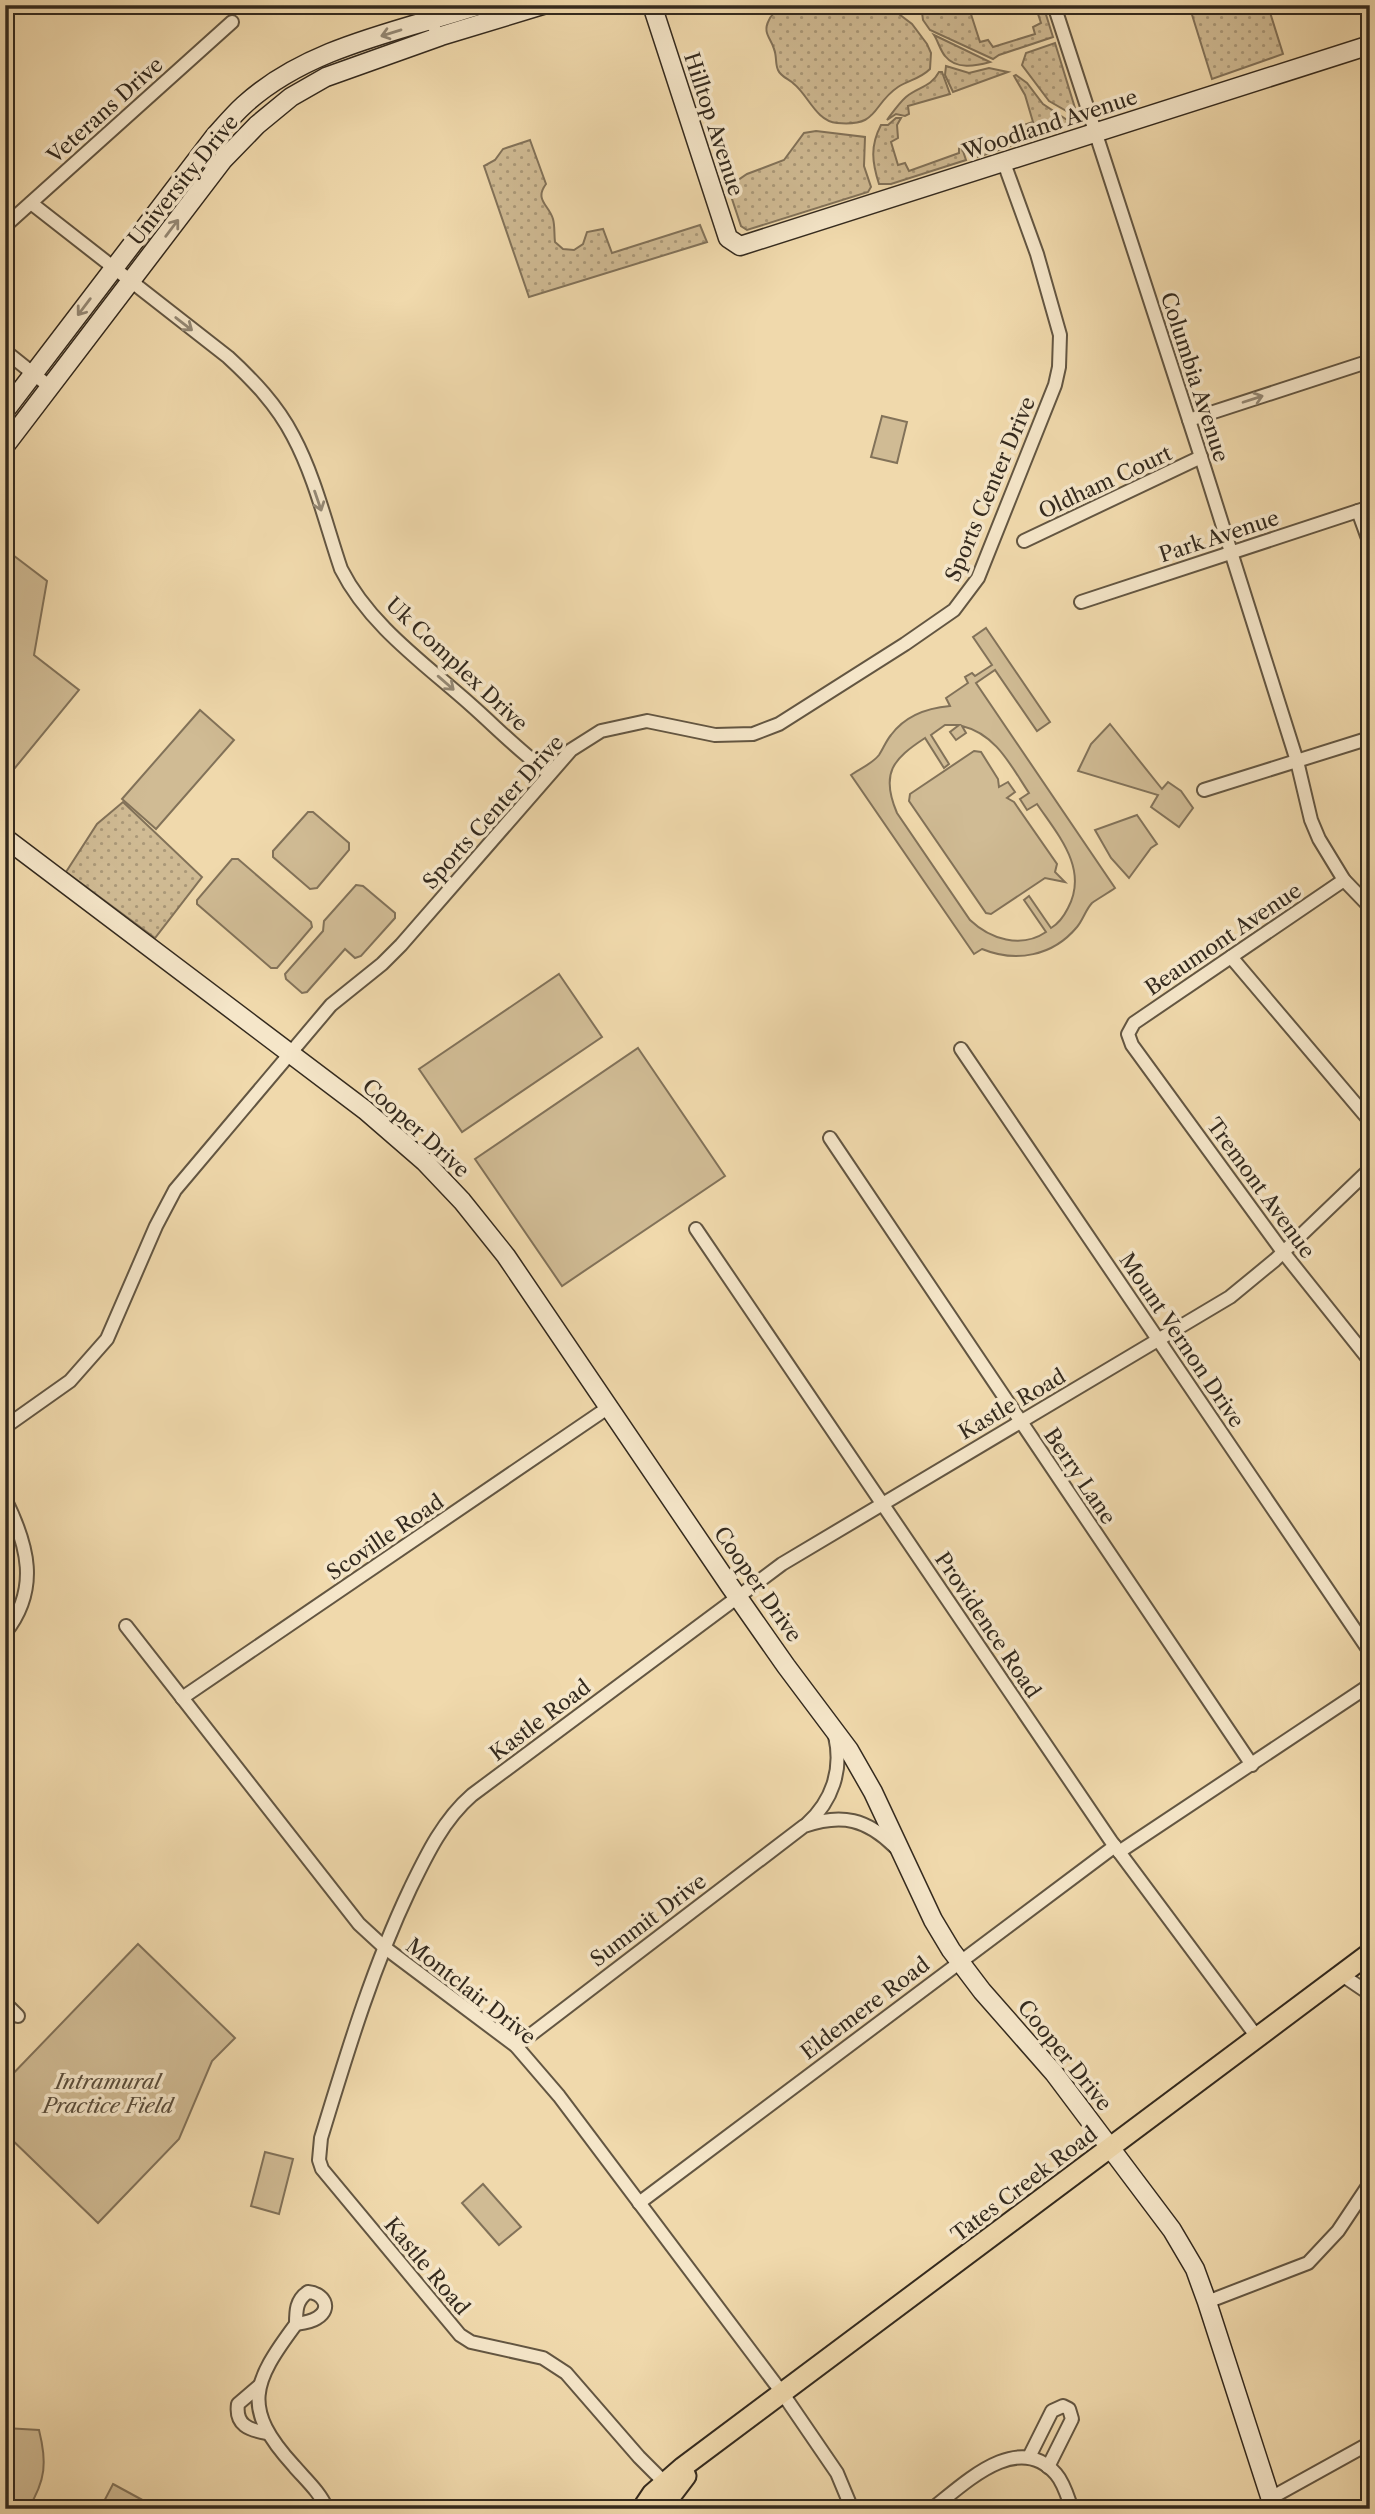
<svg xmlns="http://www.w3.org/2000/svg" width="1375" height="2514" font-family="'Libre Caslon Text',serif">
<defs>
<pattern id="grass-dots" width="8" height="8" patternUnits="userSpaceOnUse" patternTransform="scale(1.75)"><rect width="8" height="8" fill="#d0bb94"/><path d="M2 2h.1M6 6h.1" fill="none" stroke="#aa9878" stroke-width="1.8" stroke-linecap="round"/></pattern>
</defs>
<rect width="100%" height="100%" fill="#f0d9ac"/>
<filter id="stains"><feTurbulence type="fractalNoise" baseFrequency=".00286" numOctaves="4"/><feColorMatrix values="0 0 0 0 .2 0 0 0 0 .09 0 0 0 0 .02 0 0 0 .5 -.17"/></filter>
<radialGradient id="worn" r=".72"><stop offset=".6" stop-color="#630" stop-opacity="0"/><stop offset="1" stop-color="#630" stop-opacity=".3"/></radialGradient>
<g fill="url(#grass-dots)" stroke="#827259" stroke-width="2">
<path d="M796,5h91l25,19 15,20 4,9 -1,16c-10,10 -21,11 -32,18 -27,18 -18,40 -61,36 -21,-2 -29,-28 -43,-39 -5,-5 -13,-7 -16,-14 -3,-6 -1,-14 -4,-21 -3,-11 -12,-16 -5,-29 4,-10 17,-12 27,-15z"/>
<polygon points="921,5 968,5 980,42 988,40 993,47 1035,34 1033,27 1041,23 1035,5 1043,5 1053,37 999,55 993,59 930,30 923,20"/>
<polygon points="1189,5 1268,6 1283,54 1212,79"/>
<path d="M934,35l56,27c-14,4 -34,8 -45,-6 -5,-6 -7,-15 -11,-21z"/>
<polygon points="1055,43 1075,108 1070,113 1049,101 1022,65 1026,53"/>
<polygon points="946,66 969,73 989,68 1008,72 953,92 945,75"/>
<path d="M939,72h3l8,22 -42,12 1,8 -4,2 -9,-2 -9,6c6,-8 12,-17 19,-23 12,-10 25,-10 33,-25z"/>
<polygon points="1016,75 1027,83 1043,104 1067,120 1066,127 978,157 973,142 975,141 978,148 1026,132 1024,125 1033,122 1025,95 1014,76"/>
<path d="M896,118h5l-4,7 1,13 -7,4 7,23 7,-2 4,8 50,-18v-8h2l5,15 -75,24h-12c-7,-22 -9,-38 2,-59h7z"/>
<polygon points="816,131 865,137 864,166 871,187 868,192 747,230 741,226 728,187 747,174 784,160 804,133"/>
<path d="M530,140l16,44c-12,16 3,21 7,35 2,7 1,16 2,23l8,7 11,1 9,-6 4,-12 16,-3 9,24 88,-28 7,17 -178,55 -45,-131 11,-6 8,-11z"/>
<polygon points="123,802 202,877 155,938 66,872 97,824"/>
</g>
<g fill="#d0bb94" stroke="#827259" stroke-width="2" fill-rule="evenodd">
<polygon points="882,416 907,422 897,463 871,457"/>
<polygon points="5,549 47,581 34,655 79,690 5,780"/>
<path d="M986,628l64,94 -13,9 -42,-61 -19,13 139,205c-7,5 -16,10 -23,15 -6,6 -9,17 -15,24 -24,29 -61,36 -95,22l-8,5 -123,-179c9,-6 22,-12 28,-20 4,-6 7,-14 12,-20 14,-19 36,-27 59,-29l-4,-8 22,-15 -3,-6 7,-4 3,3 17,-11 -19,-28zM945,725h14l-9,7 6,8 10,-7 -4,-7c34,8 49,40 67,67l-9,6 7,11 10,-6c21,31 52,65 31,104 -4,8 -10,16 -17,20l-22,-32 -5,4 22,32c-25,17 -56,7 -76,-12l-73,-107c-17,-40 -4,-54 28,-75l19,30 5,-4 -18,-29z"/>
<polygon points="200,710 234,740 156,829 122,799"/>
<polygon points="1110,724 1162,789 1168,782 1181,791 1193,808 1179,827 1151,807 1158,795 1078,771 1091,744"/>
<polygon points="974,751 981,752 998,779 999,787 1008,782 1015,792 1007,798 1014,802 1057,864 1055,872 1065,882 1045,878 991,914 986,913 909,801 910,794"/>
<polygon points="308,812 313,812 349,843 349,850 317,888 310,889 273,857 273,851"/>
<polygon points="1137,815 1157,844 1151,848 1129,878 1111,858 1095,830"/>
<polygon points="232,859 238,859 311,922 312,927 277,968 271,968 197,904 197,900"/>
<polygon points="356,885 363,886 395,913 395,918 361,956 355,958 345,949 307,992 302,993 286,979 285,974 323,931 324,921"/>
<polygon points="559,974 602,1037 462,1132 419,1069"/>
<polygon points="638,1048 725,1176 562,1286 475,1159"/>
<polygon points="138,1944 235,2038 212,2061 179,2139 98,2223 5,2133 5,2082"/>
<polygon points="265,2152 293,2159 279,2214 251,2206"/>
<polygon points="483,2184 521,2227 499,2245 462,2203"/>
<path d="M5,2428l34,2c8,32 7,50 -11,79h-23z"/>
<polygon points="113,2484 159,2509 100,2509"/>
</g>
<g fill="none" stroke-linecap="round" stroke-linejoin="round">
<g stroke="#635642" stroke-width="16">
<g id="street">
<polyline points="427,5 434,27"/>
<polyline points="1054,5 1201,457 1297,761 1311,820 1319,839 1344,880 1370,907"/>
<path d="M31,203l197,154c25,23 49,48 65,79 22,41 33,89 48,133 28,56 84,95 130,136 26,23 50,48 78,68"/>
<polyline points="5,226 232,22"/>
<polyline points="5,351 50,387"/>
<polyline points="1189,420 1370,361"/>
<polyline points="1358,511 1370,544"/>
<polyline points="1024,541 1201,457"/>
<polyline points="1081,602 1370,507"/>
<polyline points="1204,790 1370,738"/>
<polyline points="1344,880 1134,1023 1128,1034 1132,1045 1283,1252 1370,1361"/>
<polyline points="1231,957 1370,1121"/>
<polyline points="961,1049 1370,1652"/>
<polyline points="830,1138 1252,1765"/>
<polyline points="696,1229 1111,1841 1257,2037"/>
<polyline points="5,1427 70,1381 107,1339 156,1226 175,1190 331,1005 382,964 401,945 571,750 601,731 647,721 715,735 753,734 779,724 905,644 954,610 978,578 1055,385 1059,367 1060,335 1037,254 1004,163"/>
<path d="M5,1499c23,46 35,90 0,134"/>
<polyline points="126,1626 359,1924 384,1947 516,2046 559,2096 783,2394 837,2473 852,2509"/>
<polyline points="182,1698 609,1407"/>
<path d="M807,1824c25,-23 36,-54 28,-88"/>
<polyline points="1119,1852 1370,1685"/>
<polyline points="1342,1975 1370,1994"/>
<polyline points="5,2003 18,2016"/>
<path d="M516,2046l288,-220c38,-13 63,-7 91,21"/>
<polyline points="639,2203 1115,1846"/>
<path d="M308,2292c15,1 25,16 9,26 -6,4 -14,5 -21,6 0,-13 0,-24 12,-32z"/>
<polyline points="1207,2302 1308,2263 1338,2231 1370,2183"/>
<path d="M296,2324c-44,59 -55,84 -2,142 11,13 26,26 33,43"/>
<path d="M259,2386l-21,18c-3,21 11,26 29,29"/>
<polyline points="1029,2457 1052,2411 1063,2406 1069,2409 1072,2419 1048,2467"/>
<path d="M669,2487l-30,-30 -73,-84 -23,-15 -72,-16 -11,-7 -138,-166 -3,-9 2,-22c26,-85 51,-169 89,-249 16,-33 33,-69 62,-94l310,-231 448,-267 45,-37 95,-91"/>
<polyline points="1269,2499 1370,2443"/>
<path d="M932,2509c32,-25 86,-79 124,-35 8,9 12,24 16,35"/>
</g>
</g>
<g stroke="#342a1e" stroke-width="21">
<g id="secondary">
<polyline points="652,5 728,238 740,246 1370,45"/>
<path d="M5,411l209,-274c10,-11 19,-22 30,-32 63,-58 156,-74 236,-100"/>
<polyline points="5,446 223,160 257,125 291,97 326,77 441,36 543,5"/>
<polyline points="5,838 365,1110 425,1162 462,1201 506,1256 730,1586 786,1666 849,1750 873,1792 933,1920 951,1950 982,1991 1054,2073 1172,2230 1195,2269 1207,2302 1274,2509"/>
</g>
</g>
<g stroke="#342a1e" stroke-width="23">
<g id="primary">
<polyline points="642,2509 652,2494 683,2467 1370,1953"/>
<polyline points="661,2509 686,2476"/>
</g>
</g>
<use href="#street" stroke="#f5e6c9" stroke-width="12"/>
<use href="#secondary" stroke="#f5e6c9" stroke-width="18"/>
<use href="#primary" stroke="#f0d9ac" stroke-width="19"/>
</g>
<defs><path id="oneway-shaft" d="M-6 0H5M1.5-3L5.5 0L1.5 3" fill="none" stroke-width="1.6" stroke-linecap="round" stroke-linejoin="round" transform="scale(1.75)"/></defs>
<g stroke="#948874">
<use href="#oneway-shaft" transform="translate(391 33) rotate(163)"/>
<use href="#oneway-shaft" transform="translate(172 228) rotate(-53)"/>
<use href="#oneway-shaft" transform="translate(84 307) rotate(127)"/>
<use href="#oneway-shaft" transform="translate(184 324) rotate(38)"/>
<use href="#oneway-shaft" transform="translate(1253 399) rotate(-18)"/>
<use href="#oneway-shaft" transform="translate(318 501) rotate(71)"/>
<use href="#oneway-shaft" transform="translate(446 683) rotate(41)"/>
</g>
<g text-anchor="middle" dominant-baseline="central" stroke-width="7" stroke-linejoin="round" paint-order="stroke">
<g font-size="21" fill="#342a1e" stroke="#f5e6c9">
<text transform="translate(105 110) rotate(-42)">Veterans Drive</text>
<text transform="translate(714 124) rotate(72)">Hilltop Avenue</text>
<text transform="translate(1050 124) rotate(-18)">Woodland Avenue</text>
<text transform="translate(183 180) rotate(-51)">University Drive</text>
<text transform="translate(1195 377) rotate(72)">Columbia Avenue</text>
<text transform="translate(1105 482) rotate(-25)">Oldham Court</text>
<text transform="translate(990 489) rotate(-67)">Sports Center Drive</text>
<text transform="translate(1219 536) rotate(-18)">Park Avenue</text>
<text transform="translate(457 664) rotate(43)">Uk Complex Drive</text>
<text transform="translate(493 812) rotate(-48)">Sports Center Drive</text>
<text transform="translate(1223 939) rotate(-34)">Beaumont Avenue</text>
<text transform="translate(416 1128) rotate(42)">Cooper Drive</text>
<text transform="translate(1261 1188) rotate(54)">Tremont Avenue</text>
<text transform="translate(1182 1340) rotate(56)">Mount Vernon Drive</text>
<text transform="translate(1012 1404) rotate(-30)">Kastle Road</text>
<text transform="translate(1080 1476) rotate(56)">Berry Lane</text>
<text transform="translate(385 1537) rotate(-34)">Scoville Road</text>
<text transform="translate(758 1584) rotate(55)">Cooper Drive</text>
<text transform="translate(988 1625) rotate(56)">Providence Road</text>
<text transform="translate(540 1720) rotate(-37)">Kastle Road</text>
<text transform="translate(648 1920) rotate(-37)">Summit Drive</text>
<text transform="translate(471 1991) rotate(38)">Montclair Drive</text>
<text transform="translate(865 2008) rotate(-37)">Eldemere Road</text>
<text transform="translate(1065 2055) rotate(51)">Cooper Drive</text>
<text transform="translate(1024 2184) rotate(-37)">Tates Creek Road</text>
<text transform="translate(427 2266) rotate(50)">Kastle Road</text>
</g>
<g font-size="21" font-style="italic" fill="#5b4e3c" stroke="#f5e6c9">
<text x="108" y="2081">Intramural<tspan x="108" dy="24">Practice Field</tspan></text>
</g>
</g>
<rect width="1375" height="2514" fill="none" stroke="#f0d9ac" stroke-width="28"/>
<rect x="7" y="7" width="1361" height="2500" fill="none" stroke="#342a1e" stroke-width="3.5"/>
<rect x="14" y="14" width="1347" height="2486" fill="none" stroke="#342a1e" stroke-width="2"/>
<rect width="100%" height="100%" filter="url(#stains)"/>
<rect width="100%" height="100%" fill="url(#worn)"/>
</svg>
